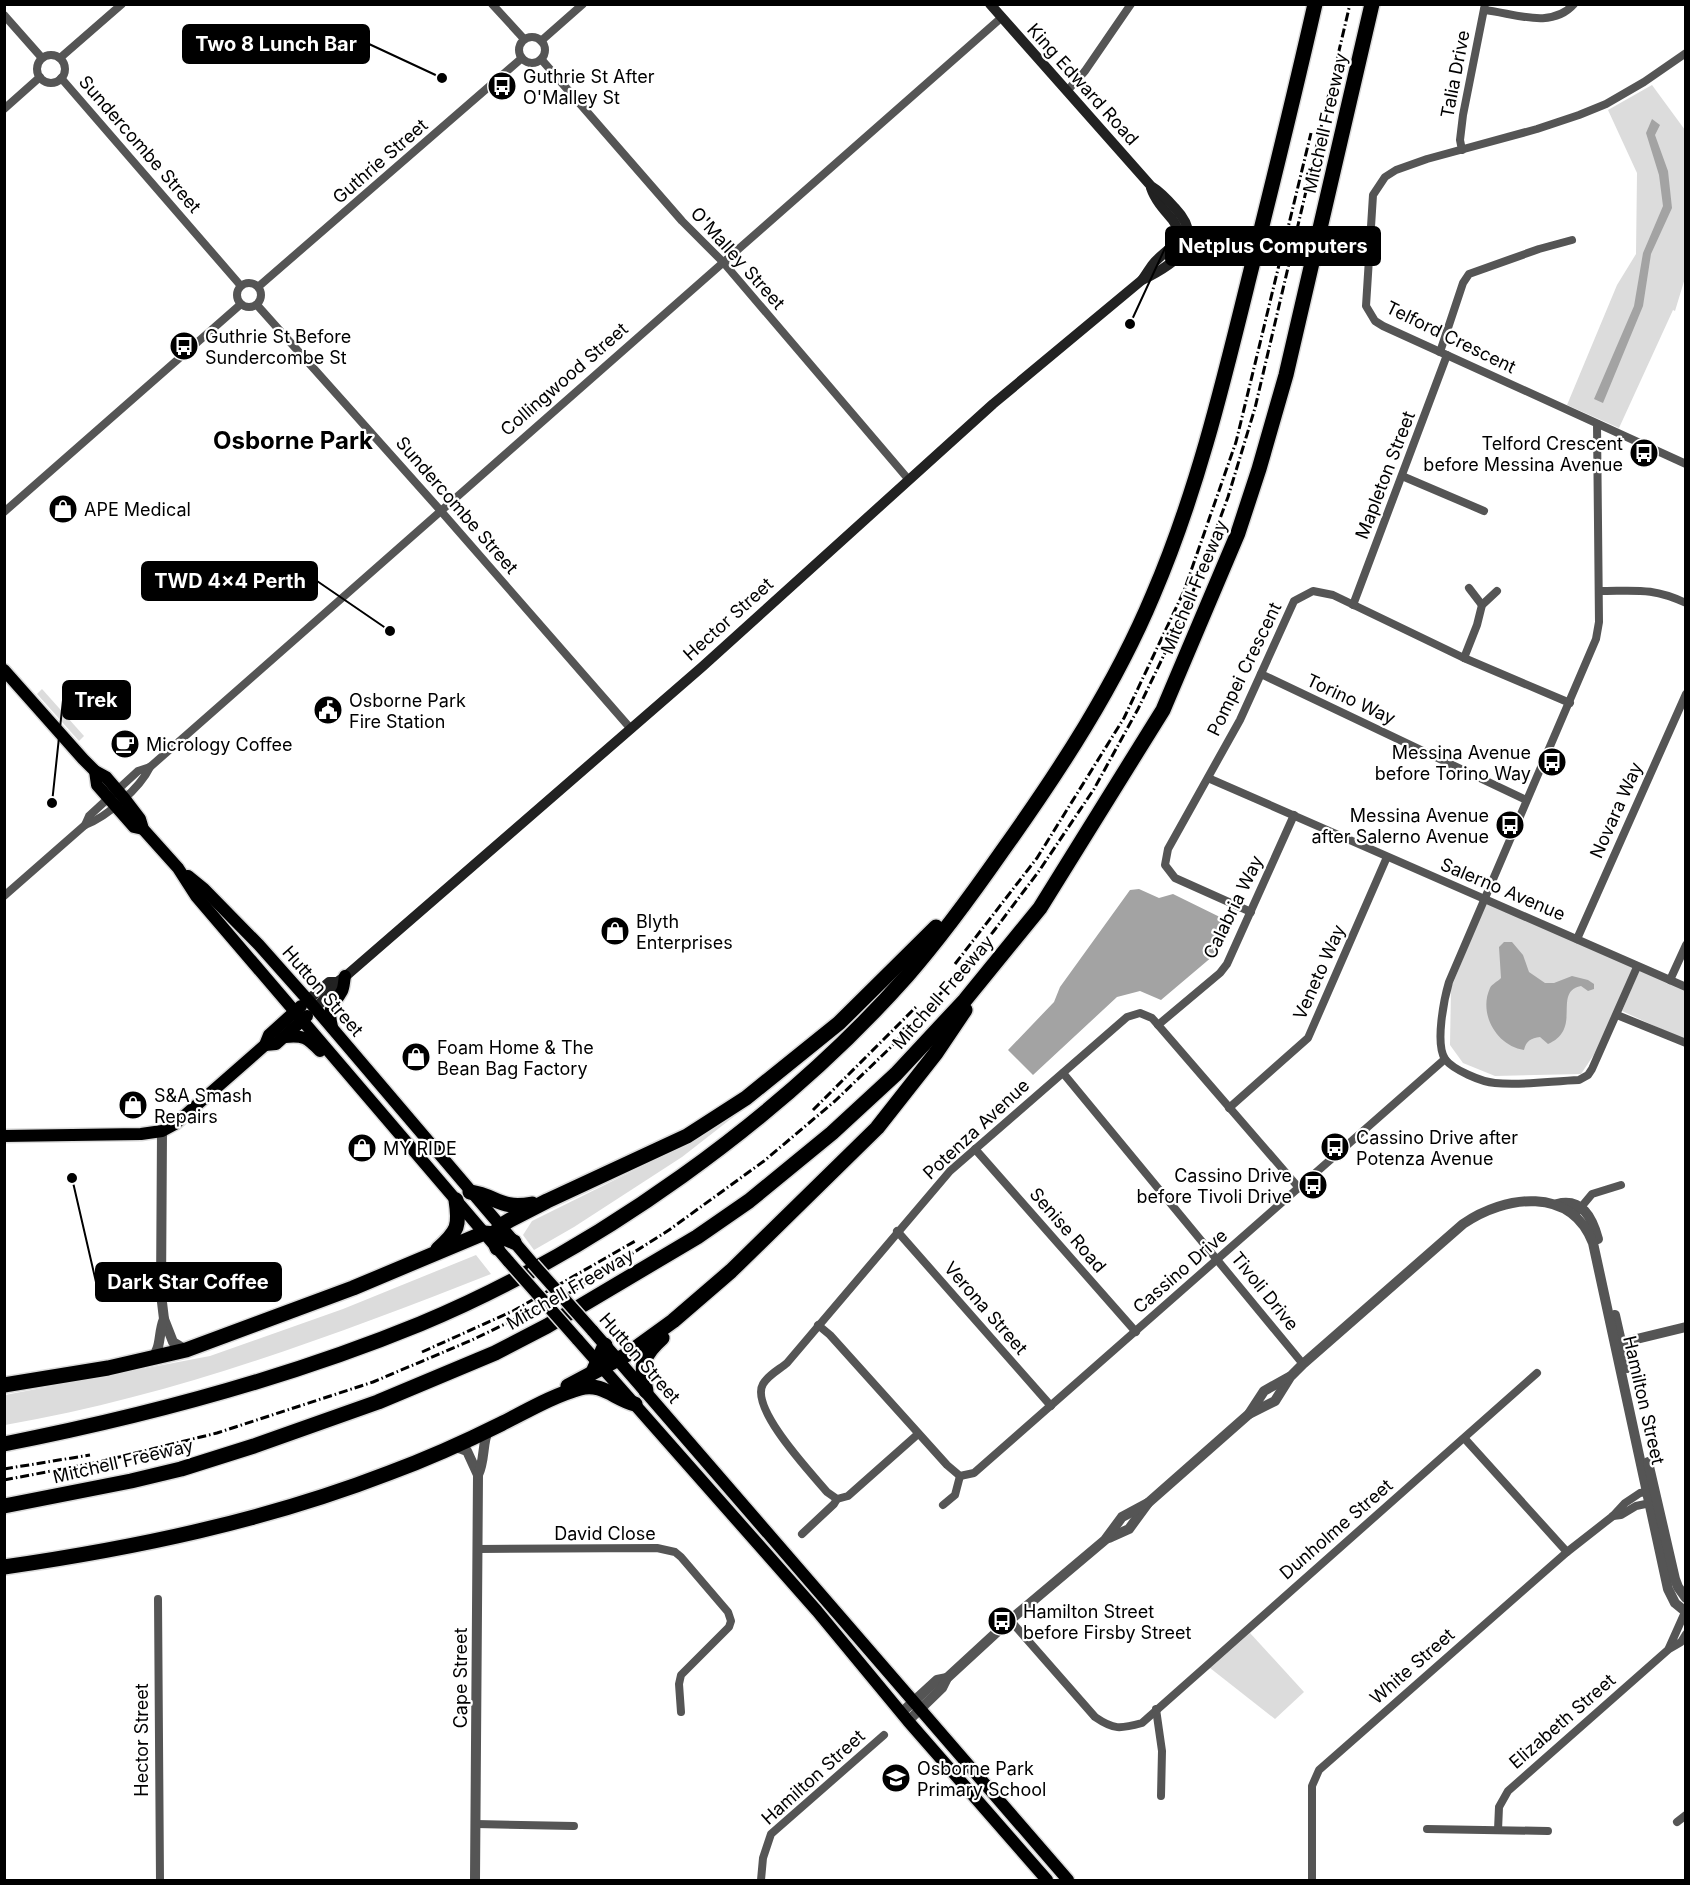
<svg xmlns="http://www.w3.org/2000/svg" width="1690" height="1885" font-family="Inter,sans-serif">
<rect width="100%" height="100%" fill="#fff"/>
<g fill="#dcdcdc">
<polygon points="1652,85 1685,130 1685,278 1675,311 1673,310 1619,428 1567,405 1617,285 1636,254 1637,173 1608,110"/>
<polygon points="42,689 84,736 79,741 37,694"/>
<polygon points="1487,900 1635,966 1597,1050 1581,1074 1495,1076 1463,1063 1450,1045 1451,988"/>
<polygon points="1641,967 1685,987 1685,1040 1622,1011"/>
<polygon points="739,1108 741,1111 682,1157 574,1227 534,1250 523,1235 532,1221 677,1149"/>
<path d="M476,1255l15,19c-158,62 -318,122 -486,151v-30l205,-39 133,-47z"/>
<polygon points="1250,1633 1304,1692 1275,1719 1210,1668"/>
</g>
<g fill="#a3a3a3">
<polygon points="1652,119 1660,125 1655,135 1668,171 1672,208 1651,254 1643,306 1603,403 1594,399 1634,306 1643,253 1663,206 1659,175 1646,133"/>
<polygon points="1139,889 1159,898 1173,894 1230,922 1213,956 1161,1000 1140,991 1117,997 1033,1075 1008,1050 1054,1002 1060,987 1130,890"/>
<path d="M1504,942h8l11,13 6,17 16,11h9l18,-7 16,4 6,4v5l-6,2 -7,-5c-29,6 2,43 -33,58l-8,-7c-9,1 -14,4 -16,13 -27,-4 -46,-36 -34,-62 2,-4 7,-6 11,-10l-2,-31z"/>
</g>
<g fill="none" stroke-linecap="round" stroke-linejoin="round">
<g stroke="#dbdbdb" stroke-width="15">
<g id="primary">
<polyline points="4,670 83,759 95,771 106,777 124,798 140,819 143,829 178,868 196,896 509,1262"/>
<polyline points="95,771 97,785 134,827 143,829"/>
<polyline points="188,876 204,889 259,945 315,1008 533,1264"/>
<path d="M332,1027c-5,-21 1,-20 10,-36 2,-4 2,-10 3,-15"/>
<path d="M285,1037c19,-2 22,1 35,14"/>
<polyline points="265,1045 276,1044 307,1016"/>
<polyline points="4,1136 141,1134 162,1131 175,1124 265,1045 269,1035 301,1006"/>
<polyline points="592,1330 1068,1880"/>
<polyline points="577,1339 817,1611 908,1721 1047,1880"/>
</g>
</g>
<g stroke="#dbdbdb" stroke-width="18">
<g id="motorway">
<path d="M470,1192c27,4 30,18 62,12"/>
<polyline points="497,1248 494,1239 495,1234 500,1226 510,1220 547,1201 687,1136 746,1098 839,1023 936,927"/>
<path d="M438,1249c20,-18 22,-23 18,-49"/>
<polyline points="593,1372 605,1345"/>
<polyline points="4,1385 108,1368 186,1350 353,1288 484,1233 495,1234 514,1242"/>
<polyline points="568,1386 626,1355 673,1321 731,1271 877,1128 936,1053 965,1010"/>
<path d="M646,1391c-6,-26 -4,-35 16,-53"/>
<path d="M4,1444c142,-28 282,-65 416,-120 176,-73 361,-206 487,-348 35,-40 66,-83 96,-126 57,-80 112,-164 150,-255 43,-100 69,-207 95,-313 23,-92 46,-185 67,-278"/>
<polyline points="4,1506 131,1481 181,1469 254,1446 378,1402 495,1353 547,1326 697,1237 749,1201 832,1133 896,1074 965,1000 1040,908 1163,710 1238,533 1259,469 1286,375 1372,4"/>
<path d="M4,1567c131,-19 261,-46 385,-94 38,-14 76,-31 112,-49 26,-13 51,-28 79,-36 22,-6 35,11 55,16"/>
</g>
</g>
<g stroke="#555" stroke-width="8">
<polyline points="492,4 524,39"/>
<path d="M1484,10c30,3 67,20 90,-6"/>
<polyline points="4,15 42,58"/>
<circle cx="532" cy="50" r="13"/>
<polyline points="541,41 583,4"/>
<polyline points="1686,53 1644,82 1606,104 1579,115 1537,129 1427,159 1396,170 1385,177 1373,195 1366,306 1375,321 1383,326 1686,464"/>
<circle cx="51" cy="69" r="14"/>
<polyline points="60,58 122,4"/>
<polyline points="541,59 682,221 723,262 909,480"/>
<polyline points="61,78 241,286"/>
<polyline points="1067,91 1085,71 1131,4"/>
<polyline points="4,109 40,77"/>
<polyline points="1462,150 1460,140 1463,115 1485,4"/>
<circle cx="249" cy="295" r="12"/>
<polyline points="258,287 522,58"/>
<polyline points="257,305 440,510 631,729"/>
<polyline points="1440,352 1463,283 1469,274 1539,249 1572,240"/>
<path d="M1597,424l2,198 -3,17 -147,343c-5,17 -14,62 -4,77 8,11 37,23 50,24 26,3 57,-2 84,-3l9,-5 4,-6 45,-102"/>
<polyline points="1402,476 1484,511"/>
<polyline points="4,512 241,304"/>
<polyline points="1469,588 1482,605"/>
<path d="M1599,591c36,0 53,-4 87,12"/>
<polyline points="1353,605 1447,355"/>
<polyline points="1464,658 1477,625 1482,605 1497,591"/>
<polyline points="1261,674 1526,800"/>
<polyline points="1208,778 1686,987"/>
<polyline points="85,825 89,816 138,771 150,767 1001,18"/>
<path d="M4,896l81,-71c22,-8 55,-37 65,-58"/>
<polyline points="1251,912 1175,878 1165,865 1168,849 1240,720 1294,601 1313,591 1333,595 1464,658 1570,703"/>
<polyline points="1577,939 1686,694"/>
<polyline points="1670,980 1686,945"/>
<polyline points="1617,1015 1686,1043"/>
<polyline points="1158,1025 1220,973 1227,964 1294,815"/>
<polyline points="1063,1073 1303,1364"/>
<polyline points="1229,1108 1308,1038 1387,857"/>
<polyline points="975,1149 1136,1332"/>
<polyline points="1577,1212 1592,1194 1621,1185"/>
<polyline points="897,1231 1051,1406"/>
<polyline points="818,1325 830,1335 947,1465 960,1476 974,1473 1445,1059"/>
<path d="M918,1434l-70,62 -11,3 -10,-7c-15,-18 -78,-84 -64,-108 5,-9 17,-15 24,-21l163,-192 177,-154 13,-4 12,5 147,170"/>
<polyline points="1465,1439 1567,1552"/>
<polyline points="943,1505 955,1495 960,1476"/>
<polyline points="1613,1516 1621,1515 1636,1506 1655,1502"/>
<polyline points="802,1534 834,1504 837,1499"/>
<polyline points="478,1549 657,1548 675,1552 681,1557 728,1612 731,1621 729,1627 681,1675 679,1684 681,1712"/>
<polyline points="158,1599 160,1880"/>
<path d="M1010,1620l85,97c19,13 25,12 47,6l395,-350"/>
<polyline points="1669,1648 1686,1610"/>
<polyline points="1156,1709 1162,1751 1161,1796"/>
<polyline points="1677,1822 1686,1815"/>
<polyline points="476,1824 574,1826"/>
<polyline points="1427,1829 1548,1831"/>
<polyline points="1498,1830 1499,1807 1508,1791 1669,1649 1681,1642 1686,1634"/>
<polyline points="761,1880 763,1858 771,1834 884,1735"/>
<polyline points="1312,1880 1312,1786 1319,1770 1567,1552 1613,1516 1625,1503 1640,1493 1652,1491"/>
</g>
<g stroke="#555" stroke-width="10">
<polyline points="162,1131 161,1294 164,1319 173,1342 186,1350"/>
<path d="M1557,1204c25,-6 35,13 41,35"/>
<polyline points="1615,1315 1627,1368"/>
<polyline points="1616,1344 1686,1327"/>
<path d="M152,1359c10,-13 6,-26 12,-40"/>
<path d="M1249,1414l26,-13 15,-24 13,-13 160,-140c42,-29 108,-38 130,19l75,346 7,14 11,9"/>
<polyline points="454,1446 467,1451 478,1475 475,1880"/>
<polyline points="1648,1462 1675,1579 1678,1587 1686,1598"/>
<path d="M478,1475c7,-15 4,-30 10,-45"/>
<polyline points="1109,1538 1129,1529 1148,1503 1249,1414 1264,1391 1289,1377"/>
<polyline points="901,1713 937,1680 947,1678"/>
<polyline points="908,1721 942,1688 947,1678 1010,1620 1105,1540 1122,1517 1148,1503"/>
</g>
<g stroke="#222" stroke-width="10">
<path d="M1142,280c4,-5 7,-11 11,-16 12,-15 36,-22 19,-45 -8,-9 -17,-19 -21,-31"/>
<path d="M308,1000l21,-18h8l10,-7 355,-308 291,-263 149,-124c31,-15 66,-37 33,-72 -7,-8 -14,-16 -24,-22l-161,-182"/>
<polyline points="315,1008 334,990 337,982"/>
</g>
<use href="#primary" stroke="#000" stroke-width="12"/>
<use href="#motorway" stroke="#000" stroke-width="15"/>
<g stroke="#000" stroke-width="3" stroke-dasharray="9 3 1.5 3" stroke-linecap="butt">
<polyline points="955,964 1037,858 1124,718 1184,591 1236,442 1311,133"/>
<polyline points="813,1110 917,1006"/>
<polyline points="422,1352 513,1311 637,1240"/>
<polyline points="4,1469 90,1455"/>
<polyline points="4,1480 99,1462 217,1433 373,1382 472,1340 573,1291 669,1230 764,1161 835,1101 889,1049 943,991 993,932 1039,871 1094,789 1138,709 1188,605 1228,497 1255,408 1350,4"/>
</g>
<g stroke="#dbdbdb" stroke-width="15" stroke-linecap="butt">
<g id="primary-bridge">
<polyline points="509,1262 577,1339"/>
<polyline points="533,1264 592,1330"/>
</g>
</g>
<use href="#primary-bridge" stroke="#000" stroke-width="12"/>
</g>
<defs>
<g id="bus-disc" transform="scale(1.5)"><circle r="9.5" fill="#000" stroke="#fff"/><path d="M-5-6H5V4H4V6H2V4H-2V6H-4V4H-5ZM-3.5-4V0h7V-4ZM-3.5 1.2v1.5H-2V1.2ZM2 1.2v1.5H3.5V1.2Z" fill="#fff"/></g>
<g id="shop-disc" transform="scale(1.5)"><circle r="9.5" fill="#000" stroke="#fff"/><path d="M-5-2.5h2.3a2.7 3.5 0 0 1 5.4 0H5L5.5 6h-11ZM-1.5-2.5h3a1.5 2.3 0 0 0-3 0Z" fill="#fff"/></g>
<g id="civic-disc" transform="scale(1.5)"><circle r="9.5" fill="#000" stroke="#fff"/><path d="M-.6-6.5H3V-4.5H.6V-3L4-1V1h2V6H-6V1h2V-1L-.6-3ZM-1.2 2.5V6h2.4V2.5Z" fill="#fff"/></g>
<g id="cafe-disc" transform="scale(1.5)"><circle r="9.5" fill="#000" stroke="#fff"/><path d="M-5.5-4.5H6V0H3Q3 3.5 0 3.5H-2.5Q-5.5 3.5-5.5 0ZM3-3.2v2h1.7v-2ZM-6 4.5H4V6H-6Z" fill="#fff"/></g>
<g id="school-disc" transform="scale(1.5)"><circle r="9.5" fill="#000" stroke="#fff"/><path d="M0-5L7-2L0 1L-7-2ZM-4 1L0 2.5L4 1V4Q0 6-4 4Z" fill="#fff"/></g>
</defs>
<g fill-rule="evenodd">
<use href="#bus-disc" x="502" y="86"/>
<use href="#bus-disc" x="184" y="346"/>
<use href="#bus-disc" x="1644" y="453"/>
<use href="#shop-disc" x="63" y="509"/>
<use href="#civic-disc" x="328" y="710"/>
<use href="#cafe-disc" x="125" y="744"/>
<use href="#bus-disc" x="1552" y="762"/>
<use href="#bus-disc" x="1510" y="825"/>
<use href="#shop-disc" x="615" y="931"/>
<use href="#shop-disc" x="416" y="1057"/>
<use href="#shop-disc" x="133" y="1105"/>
<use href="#bus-disc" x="1335" y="1147"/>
<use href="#shop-disc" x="362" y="1148"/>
<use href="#bus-disc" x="1313" y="1185"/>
<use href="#bus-disc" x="1002" y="1621"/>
<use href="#school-disc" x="896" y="1778"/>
</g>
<g text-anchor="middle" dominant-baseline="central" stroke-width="4.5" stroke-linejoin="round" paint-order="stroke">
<g font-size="18" fill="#000" stroke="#fff">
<text transform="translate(1455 74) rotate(-79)">Talia Drive</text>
<text transform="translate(1083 84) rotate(48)">King Edward Road</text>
<text transform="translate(1325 123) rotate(-77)">Mitchell Freeway</text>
<text transform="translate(140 144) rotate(49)">Sundercombe Street</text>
<text transform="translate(380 161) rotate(-41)">Guthrie Street</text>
<text transform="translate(738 258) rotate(48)">O'Malley Street</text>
<text transform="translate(1451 337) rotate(26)">Telford Crescent</text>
<text transform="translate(564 379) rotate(-41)">Collingwood Street</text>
<text transform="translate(1385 475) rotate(-69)">Mapleton Street</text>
<text transform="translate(457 505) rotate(49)">Sundercombe Street</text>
<text transform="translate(1194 587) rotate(-67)">Mitchell Freeway</text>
<text transform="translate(728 619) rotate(-42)">Hector Street</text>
<text transform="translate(1244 669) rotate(-64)">Pompei Crescent</text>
<text transform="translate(1351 699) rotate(25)">Torino Way</text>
<text transform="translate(1616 810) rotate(-66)">Novara Way</text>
<text transform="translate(1503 889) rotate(23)">Salerno Avenue</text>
<text transform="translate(1233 907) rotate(-64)">Calabria Way</text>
<text transform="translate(1319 972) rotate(-66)">Veneto Way</text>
<text transform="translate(323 991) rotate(49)">Hutton Street</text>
<text transform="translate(943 992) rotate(-49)">Mitchell Freeway</text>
<text transform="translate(976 1129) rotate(-43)">Potenza Avenue</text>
<text transform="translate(1068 1230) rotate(49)">Senise Road</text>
<text transform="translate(1180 1271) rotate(-41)">Cassino Drive</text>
<text transform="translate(570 1289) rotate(-30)">Mitchell Freeway</text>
<text transform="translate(1265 1291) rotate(51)">Tivoli Drive</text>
<text transform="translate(986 1308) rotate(49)">Verona Street</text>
<text transform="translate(640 1358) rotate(49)">Hutton Street</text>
<text transform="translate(1644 1400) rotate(77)">Hamilton Street</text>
<text transform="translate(123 1461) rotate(-13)">Mitchell Freeway</text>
<text transform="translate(1336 1529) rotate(-41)">Dunholme Street</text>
<text x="605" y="1533">David Close</text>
<text transform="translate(1412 1666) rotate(-41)">White Street</text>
<text transform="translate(460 1678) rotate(-90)">Cape Street</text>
<text transform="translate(1562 1721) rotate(-41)">Elizabeth Street</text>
<text transform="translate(141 1740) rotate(-90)">Hector Street</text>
<text transform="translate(813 1777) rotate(-42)">Hamilton Street</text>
</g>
<g font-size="18" fill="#000" stroke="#fff" text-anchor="start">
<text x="523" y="76">Guthrie St After<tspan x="523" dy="21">O'Malley St</tspan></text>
<text x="205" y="336">Guthrie St Before<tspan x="205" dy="21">Sundercombe St</tspan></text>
<text x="1623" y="443" text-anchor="end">Telford Crescent<tspan x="1623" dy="21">before Messina Avenue</tspan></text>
<text x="84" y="509">APE Medical</text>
<text x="349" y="700">Osborne Park<tspan x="349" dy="21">Fire Station</tspan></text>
<text x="146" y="744">Micrology Coffee</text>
<text x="1531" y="752" text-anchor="end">Messina Avenue<tspan x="1531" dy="21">before Torino Way</tspan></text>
<text x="1489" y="815" text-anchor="end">Messina Avenue<tspan x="1489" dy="21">after Salerno Avenue</tspan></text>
<text x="636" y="921">Blyth<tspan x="636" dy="21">Enterprises</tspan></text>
<text x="437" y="1047">Foam Home &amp; The<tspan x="437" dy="21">Bean Bag Factory</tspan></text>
<text x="154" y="1095">S&amp;A Smash<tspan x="154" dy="21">Repairs</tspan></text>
<text x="1356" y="1137">Cassino Drive after<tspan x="1356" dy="21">Potenza Avenue</tspan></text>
<text x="383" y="1148">MY RIDE</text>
<text x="1292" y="1175" text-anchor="end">Cassino Drive<tspan x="1292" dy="21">before Tivoli Drive</tspan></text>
<text x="1023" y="1611">Hamilton Street<tspan x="1023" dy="21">before Firsby Street</tspan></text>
<text x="917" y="1768">Osborne Park<tspan x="917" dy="21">Primary School</tspan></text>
</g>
<g font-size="24" font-weight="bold" fill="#000" stroke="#fff">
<text x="293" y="440">Osborne Park</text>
</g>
</g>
<path fill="none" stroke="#000" stroke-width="2" d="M442 78L369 44M1130 324L1166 246M390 631L317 581M52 803L63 700M72 1178L96 1282"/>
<g fill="#000" stroke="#fff" stroke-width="2">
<circle cx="442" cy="78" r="6"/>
<circle cx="1130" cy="324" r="6"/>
<circle cx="390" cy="631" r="6"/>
<circle cx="52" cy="803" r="6"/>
<circle cx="72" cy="1178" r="6"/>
</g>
<g fill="#000" stroke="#000" stroke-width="2">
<rect x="183" y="25" width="186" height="38" rx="6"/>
<rect x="1166" y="227" width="214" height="38" rx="6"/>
<rect x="142" y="562" width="175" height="38" rx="6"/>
<rect x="63" y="681" width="67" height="38" rx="6"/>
<rect x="96" y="1263" width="185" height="38" rx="6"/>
</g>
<g font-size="20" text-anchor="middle" font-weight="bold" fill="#fff">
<text x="276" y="51">Two 8 Lunch Bar</text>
<text x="1273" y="253">Netplus Computers</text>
<text x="230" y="588">TWD 4x4 Perth</text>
<text x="96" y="707">Trek</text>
<text x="188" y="1289">Dark Star Coffee</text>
</g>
<rect width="1690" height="1885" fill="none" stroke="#000000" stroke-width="12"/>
</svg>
